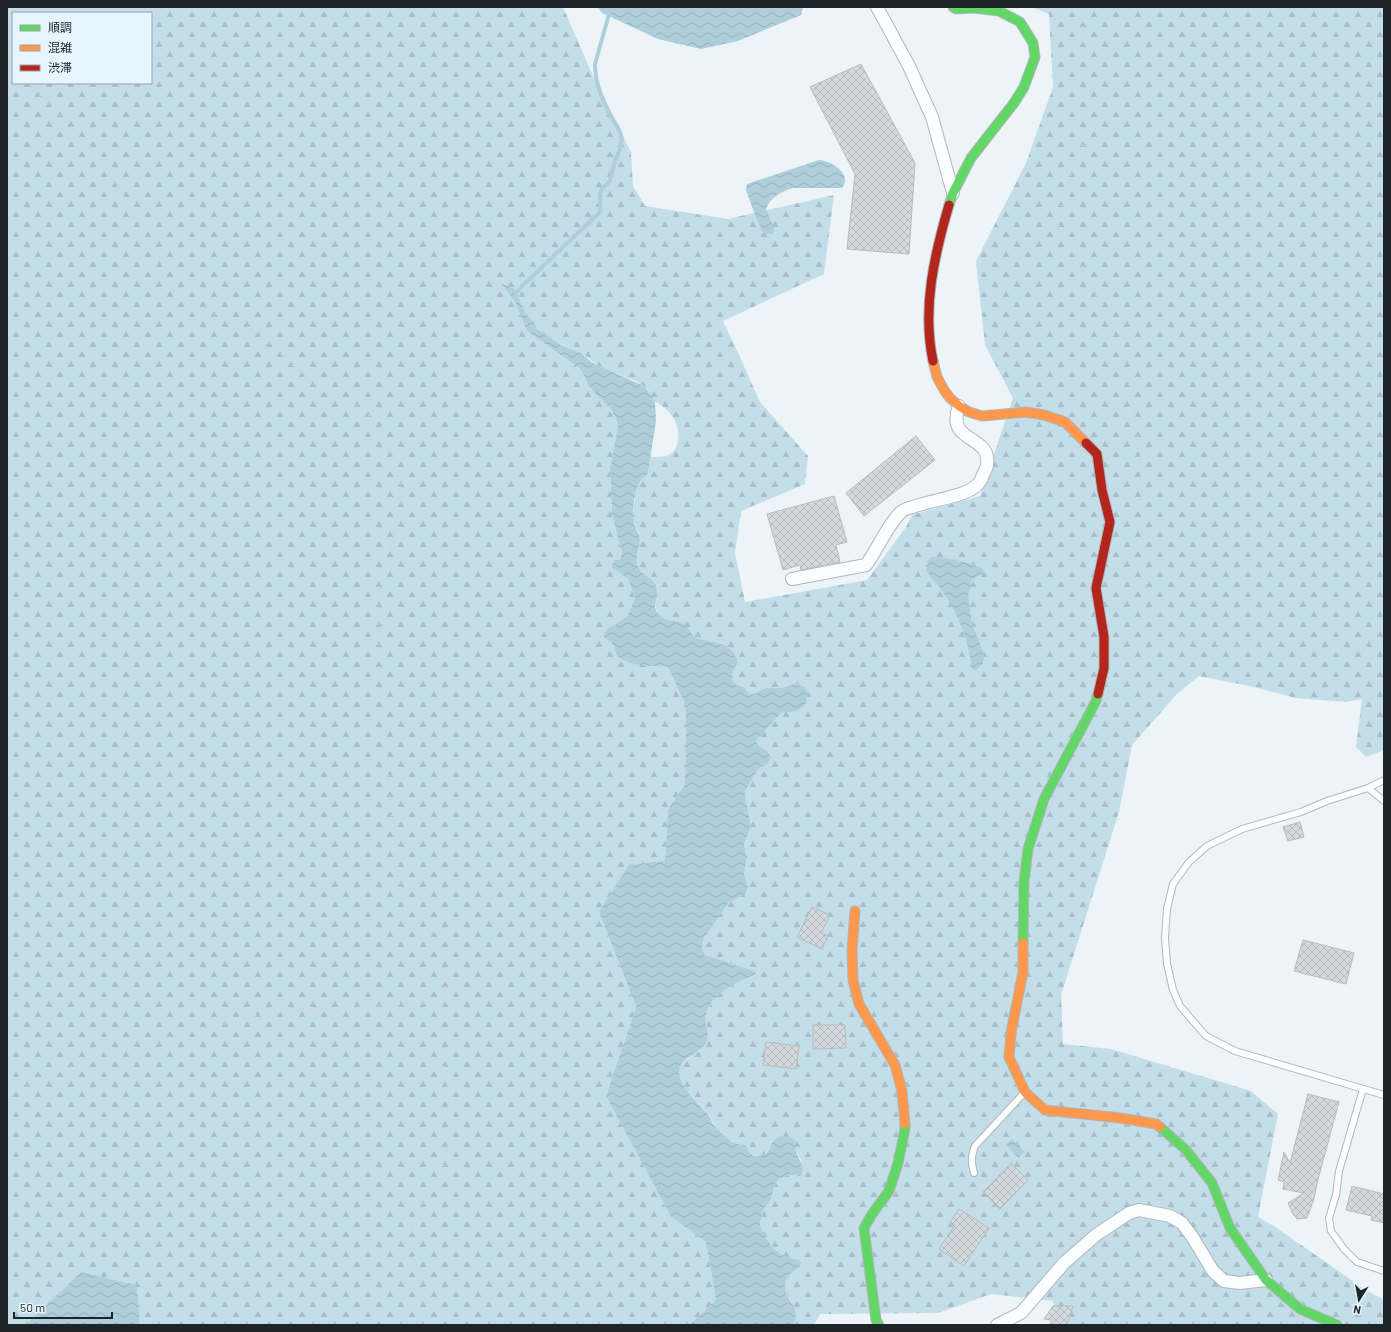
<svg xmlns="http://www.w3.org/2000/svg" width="1391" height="1332" font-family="Barlow,'Noto Sans JP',sans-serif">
<defs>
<pattern id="forest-firs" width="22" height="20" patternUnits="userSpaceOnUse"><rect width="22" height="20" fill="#c4dee9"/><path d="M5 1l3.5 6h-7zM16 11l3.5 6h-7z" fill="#a8bec8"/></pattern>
<pattern id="water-waves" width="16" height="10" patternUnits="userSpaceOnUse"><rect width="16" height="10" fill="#afcedb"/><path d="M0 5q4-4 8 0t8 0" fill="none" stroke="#96b1bc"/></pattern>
<pattern id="building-cross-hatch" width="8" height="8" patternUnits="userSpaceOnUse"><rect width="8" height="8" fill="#d2dadd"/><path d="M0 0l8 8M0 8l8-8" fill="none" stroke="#b4bbbe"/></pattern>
</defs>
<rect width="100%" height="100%" fill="#ecf4f8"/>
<path fill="url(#forest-firs)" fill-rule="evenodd" d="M7,7h556l34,78 34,67 2,34 12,20 83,13 106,-24 -10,79 -101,47 12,25 25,56 48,54 -3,28 -64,27 -6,42 10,49 122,-22 39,-53 6,-12 68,-19 33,-98 -28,-53 -9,-84 50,-98 27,-76 -4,-73 -18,-7h353v743l-18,7 -10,-10 6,-48 -17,3 -49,-4 -42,-11 -55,-11 -22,18 -45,51 -13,67 -58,183 2,49 48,5 140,42 27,23 -20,103 16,9 93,65 17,9v25h-329l-2,-24 -62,-7 -53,19 -118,1 -6,11h-20c0,-4 3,-9 2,-12 -2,-11 -19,-26 -8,-38 4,-4 9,-7 12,-10l-2,-5 -12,-3 -11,-7 -10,-13 -5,-12 2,-14 9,-11 3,-13 4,-7 11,-6 13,-12 -7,-13v-4l-23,-2 -6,11c-7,4 -13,2 -19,-2l-1,-5c-5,-3 -11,-3 -16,-7 -6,-5 -13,-11 -17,-17 -2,-3 -2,-6 -4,-8 -9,-12 -35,-31 -29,-47 5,-12 21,-14 26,-25 4,-8 -1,-16 0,-24 2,-26 30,-35 50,-45l-1,-3 -50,-16 -3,-6 2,-11 25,-37 17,-7 2,-3 -1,-6 -3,-7 3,-21 -3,-12 6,-16v-9l-5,-25v-4l14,-23 8,-3 4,-8c-3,-8 -13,-9 -15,-16l26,-29c10,0 16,0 23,-7v-18l-9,-4 -15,5h-16l-9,5 -7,1 -5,-7 -9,-3 -3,-4 1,-9 5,-9c-12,-27 -24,-15 -43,-25 -5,-3 -7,-11 -12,-14 -5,-2 -10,-2 -15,-3 -17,-6 -13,-24 -13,-38l-11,-7 -6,-6 -1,-10 3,-20 -1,-7 -4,-5 -2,-7 1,-13 2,-18 3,-6 9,-10 2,-16c10,0 22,1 26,-10 7,-16 -1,-32 -15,-42 -3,-2 -5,-2 -7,-4 -4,-5 -5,-12 -10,-15 -11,-8 -27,-12 -39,-17 -11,-5 -16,-12 -26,-17 -6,-3 -13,-5 -19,-8 -7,-4 -14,-9 -20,-14 -13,-10 -20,-26 -25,-41l-13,-6 13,19 12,29 52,37c7,7 5,12 11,19 10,14 24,20 28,38l-8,43 2,47 10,38 -2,7 -7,9 6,3 9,7 7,19 -7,17 -13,10 -8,3 7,17 1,8 31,13 22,1 18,39 -1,80 -17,23 -3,52 -66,51 37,95 -30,89 65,121 35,25 10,58 -27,25h-549l-3,-40 -56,-13 -56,53h-18zM13,13h138v70h-138z"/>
<g fill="url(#water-waves)">
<polygon points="597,7 803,7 801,15 738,41 701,49 658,39 602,13"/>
<path d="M819,160c13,1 34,14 23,28h-49c-10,3 -24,10 -27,21l8,19 -1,5 -6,1 -3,-1 -8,-15 -10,-28 1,-6z"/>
<path d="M501,283l14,6 5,12 5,11 8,11 5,6 23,16 20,8 12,10 51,23 4,5 7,11 1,19 -8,52c-2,4 -6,5 -8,9 -6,7 -8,32 -6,41 1,7 6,9 6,17 -1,9 -5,18 -2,27 3,9 16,10 18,19 4,14 -9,21 8,32 6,4 15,2 21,6 5,4 5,11 12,14 19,8 31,-1 41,24l-5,9 -1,9 3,4 9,3 5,7 7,-1 9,-5h16l15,-5 9,4c7,20 -6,26 -23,25l-26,29c2,7 12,8 15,16l-4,8 -8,3 -14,23v4l5,25v9l-6,16 3,12 -3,18 4,13 -2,6 -17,8 -25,36 -2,11 3,6 50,16 1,3c-19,9 -46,19 -50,42 -2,8 4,17 1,24 -4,14 -23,15 -27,28 -5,15 18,35 27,45 3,4 4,7 6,11 5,6 12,12 18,17 4,3 9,3 14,4 5,10 9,14 21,9 3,-3 3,-7 6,-11 5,-8 16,-9 23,-3 0,3 0,7 1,11 2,9 11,15 4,25l-11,-2 -11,6 -4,7 -3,13 -9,11 -2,14 5,12 10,13 11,7 13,3 2,2c-3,11 -16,9 -16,25 0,10 9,16 11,26 1,3 -2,8 -2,12h-105l27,-25 -10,-58 -35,-25 -65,-121 30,-89 -37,-95 30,-47 36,-4 3,-52 17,-24 1,-79 -18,-39c-14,-1 -42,0 -52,-13 -1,-2 -2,-6 -2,-9l-10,-8 3,-9 8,-3 13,-10 7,-17 -7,-19 -9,-7 -6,-3 -1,-4 3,-5h5l2,-7 -10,-38 -2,-47 8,-43c-4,-18 -18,-24 -28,-38 -6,-7 -4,-12 -11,-19l-52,-37 -12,-29z"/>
<path d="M931,557c14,0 40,5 52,12v4l-12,8 -3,15 4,28 13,32 -3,9 -6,5 -4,-1c-3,-27 -13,-54 -29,-77 -5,-8 -13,-15 -17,-22l2,-10z"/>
<polygon points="1012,1139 1025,1152 1018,1158 1006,1144"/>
<polygon points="81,1272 137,1285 140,1325 25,1325"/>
</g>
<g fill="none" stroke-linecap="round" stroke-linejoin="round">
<path stroke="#afcedb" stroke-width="4" d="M516,298v-4l4,-6 80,-76c2,-8 -2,-15 1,-21 1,-4 6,-6 8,-9 3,-6 4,-14 6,-21 3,-8 8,-16 6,-26 -1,-6 -7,-13 -10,-19 -9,-17 -16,-33 -16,-52l16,-57"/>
</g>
<g fill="url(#building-cross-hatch)" stroke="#b6bcbf">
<polygon points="861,64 915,163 909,254 847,249 855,174 810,87"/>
<polygon points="916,436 935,460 864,516 846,493"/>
<polygon points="834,496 847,542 836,545 840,562 801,570 800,565 783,570 767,514"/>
<polygon points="1300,822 1304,837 1288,841 1283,827"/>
<polygon points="812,907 830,915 821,933 828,936 822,949 797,937"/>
<polygon points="1303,940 1354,953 1346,984 1294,971"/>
<polygon points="813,1025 845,1025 846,1048 813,1049"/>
<polygon points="766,1042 799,1046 796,1069 763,1065"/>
<polygon points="1308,1094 1339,1102 1317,1183 1314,1199 1307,1218 1297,1219 1293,1214 1288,1203 1304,1193 1283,1189 1284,1182 1278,1180 1284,1152 1290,1163"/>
<polygon points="1011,1163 1028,1180 1000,1209 983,1192"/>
<polygon points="1352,1186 1384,1194 1384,1223 1371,1220 1372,1216 1346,1210"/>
<polygon points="959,1209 989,1228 964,1266 939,1249 955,1225 950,1222"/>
<polygon points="1053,1306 1073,1306 1069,1319 1066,1325 1050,1325 1051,1320 1044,1319"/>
</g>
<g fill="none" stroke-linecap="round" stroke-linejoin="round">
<g stroke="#b0b7ba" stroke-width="8">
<g id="lane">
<polyline points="1384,780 1368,788 1327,801 1301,812 1242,829 1207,846 1189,862 1173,884 1167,909 1165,938 1167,964 1173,990 1180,1006 1206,1036 1235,1051 1384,1095"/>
<polyline points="1368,788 1384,801"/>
<polyline points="1363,1089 1339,1171 1336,1195 1329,1218 1331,1231 1344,1249 1357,1262 1384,1271"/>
<path d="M974,1173c-3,-12 -3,-16 1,-27l49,-53"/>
</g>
</g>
<g stroke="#b0b7ba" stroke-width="14">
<g id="street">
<polyline points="877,7 909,66 932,117 953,193"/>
<path d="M792,579l74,-14c11,-15 22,-41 35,-53 3,-3 8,-4 12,-5 17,-7 54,-10 65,-23 3,-2 4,-8 6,-11 1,-2 3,-6 3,-8 5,-31 -42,-21 -28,-59"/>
<polyline points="997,1325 1021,1313 1064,1263 1096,1235 1129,1213 1139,1210 1170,1216 1182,1223 1193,1238 1213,1271 1224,1281 1240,1283 1266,1280"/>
</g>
</g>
<g stroke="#b0b7ba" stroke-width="11">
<g id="fast">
<polyline points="949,205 953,193 971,158 1014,103 1024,87 1035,57 1033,43 1020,22 999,11 974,8 956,9 953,7"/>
<polyline points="1023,943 1024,882 1028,849 1044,799 1096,701 1098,694"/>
<polyline points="1160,1127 1186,1150 1212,1183 1230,1228 1266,1280 1300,1309 1337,1325"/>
<polyline points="879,1325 876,1320 864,1228 872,1214 889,1191 898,1163 905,1129 905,1124"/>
</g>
</g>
<g stroke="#b0b7ba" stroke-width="11">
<g id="slow">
<polyline points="933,361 937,377 944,390 950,398 959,406 969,412 982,416 1026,412 1044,415 1065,422 1086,443"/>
<polyline points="855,911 852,951 853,980 859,1004 895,1065 902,1091 905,1124"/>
<polyline points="1023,943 1023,972 1011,1033 1009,1057 1025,1092 1045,1110 1120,1118 1156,1124 1160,1127"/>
</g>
</g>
<g stroke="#b0b7ba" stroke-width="11">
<g id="jam">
<path d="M933,361c-11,-52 1,-105 16,-156"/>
<polyline points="1086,443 1097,454 1102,490 1110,522 1096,588 1104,637 1104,668 1098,694"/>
</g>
</g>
<g stroke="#d1d3d4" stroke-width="2.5" stroke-dasharray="1 3" stroke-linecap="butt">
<path d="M1079,7l11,75 2,30 -6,26 -14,32 -12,43 -1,19 24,37 24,45 13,38 9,32 11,62 3,80 5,63 19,44 47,11 130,9c20,-3 26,-5 40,-19"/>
<polyline points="7,54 13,62"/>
<polyline points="29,83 100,158 147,237 160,272 173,291 188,307 201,311 238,321 259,334 316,386 329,394 357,406 365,411 385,435 401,483 400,517 382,574 377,610 391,814 404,915 416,925 441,936 452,945 440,1031 442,1059 446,1078 450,1131 441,1178 416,1213 412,1230 414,1259 430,1325"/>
<polyline points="7,1099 16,1091 50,1075 133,1043 170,1038 265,1014 297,1009 340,1008 444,1002"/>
</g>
<use href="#lane" stroke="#fcfdfe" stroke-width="6"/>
<use href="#street" stroke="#fcfdfe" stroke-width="12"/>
<use href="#fast" stroke="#63d668" stroke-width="9"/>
<use href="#slow" stroke="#ff974d" stroke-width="9"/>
<use href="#jam" stroke="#b3261e" stroke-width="9"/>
</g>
<rect width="1391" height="1332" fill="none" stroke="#1e2528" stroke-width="16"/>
<rect x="12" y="12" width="140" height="72" fill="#e7f6fd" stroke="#97a2a8"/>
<rect x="20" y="25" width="20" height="6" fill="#63d668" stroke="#97a2a8"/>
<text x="48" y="32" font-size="12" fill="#1e2528">順調</text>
<rect x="20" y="45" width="20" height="6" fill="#ff974d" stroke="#97a2a8"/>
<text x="48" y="52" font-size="12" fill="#1e2528">混雑</text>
<rect x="20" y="65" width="20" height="6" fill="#b3261e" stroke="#97a2a8"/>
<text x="48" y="72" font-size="12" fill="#1e2528">渋滞</text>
<g transform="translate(1359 1300) rotate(191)" stroke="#e7f6fd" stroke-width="3" paint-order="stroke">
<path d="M0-3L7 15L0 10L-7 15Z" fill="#1e2528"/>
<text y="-6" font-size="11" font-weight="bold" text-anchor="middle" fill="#1e2528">N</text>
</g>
<path d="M14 1312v6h98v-6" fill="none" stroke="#1e2528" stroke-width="2"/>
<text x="20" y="1312" font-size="12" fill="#1e2528" stroke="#e7f6fd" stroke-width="3" paint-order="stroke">50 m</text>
</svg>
